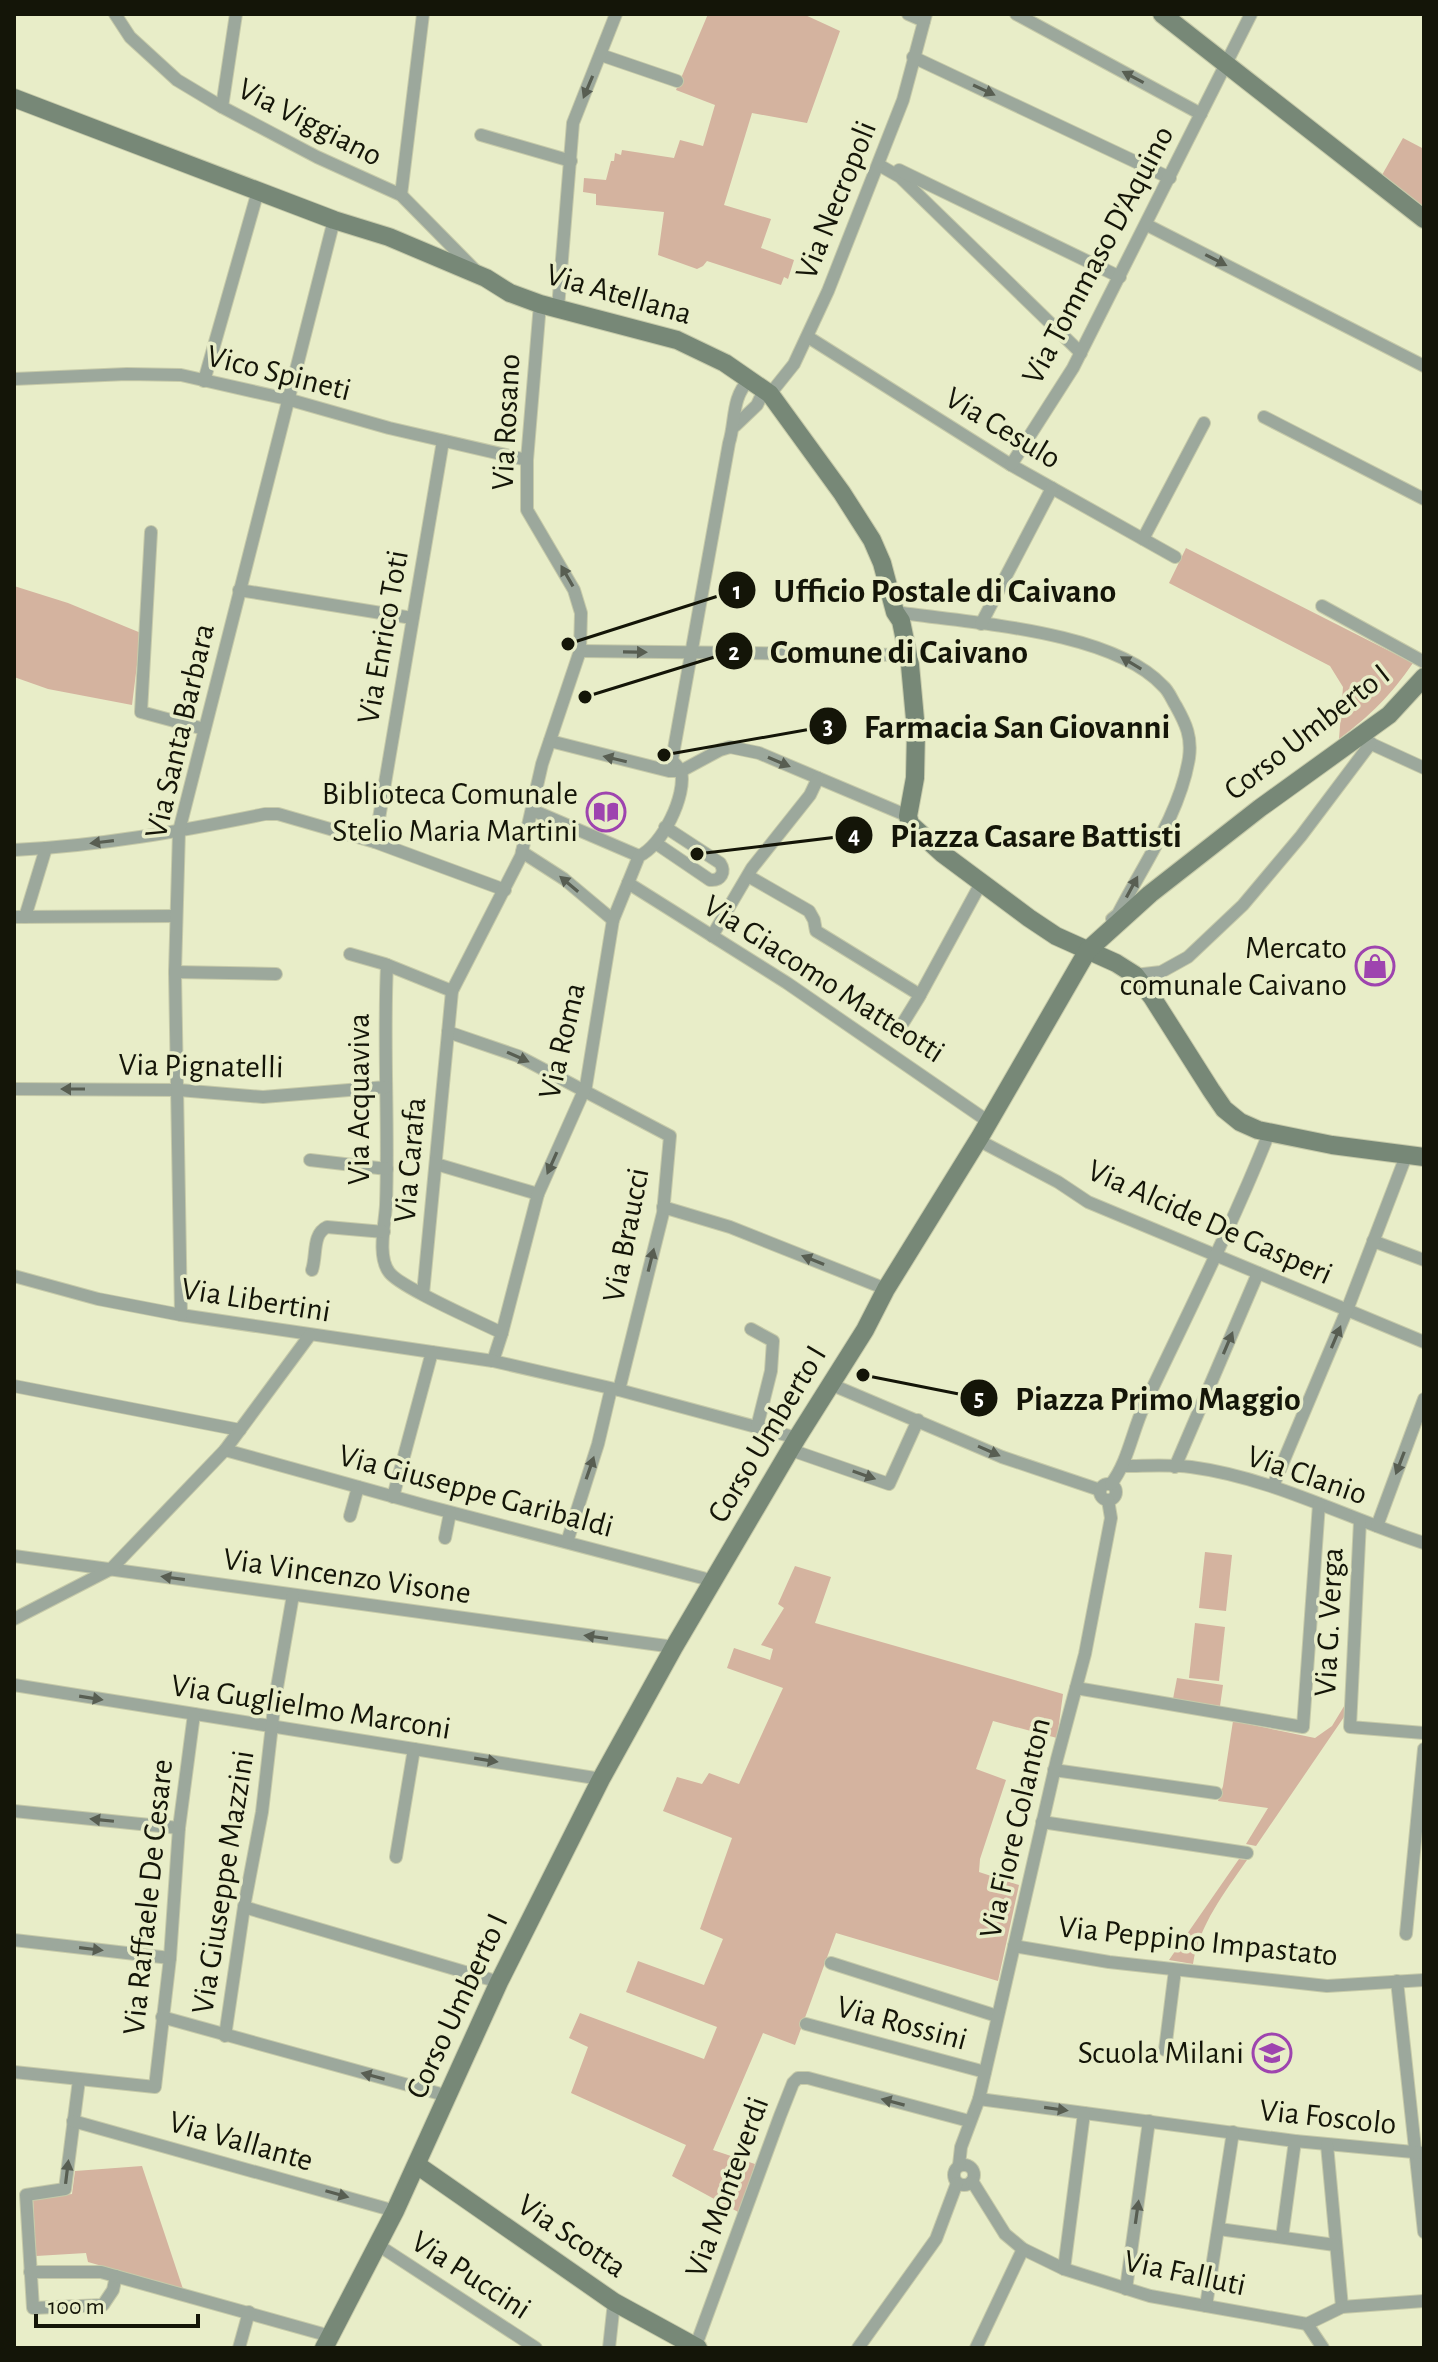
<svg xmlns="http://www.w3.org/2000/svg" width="1438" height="2362" font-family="'Alegreya Sans',sans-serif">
<rect width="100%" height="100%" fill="#e8edc8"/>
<g fill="#d4b39f">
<polygon points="708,14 803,14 840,31 807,123 752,113 724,205 771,219 761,248 794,260 788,279 784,277 781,285 707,261 703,266 697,269 658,255 664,212 596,205 596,194 583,192 584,178 606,180 611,161 614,161 615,153 621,155 622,150 674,158 680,140 703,146 715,105 676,90"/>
<polygon points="1403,138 1424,149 1424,207 1382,175"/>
<path d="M1186,548l227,115c-22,32 -42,52 -74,76l4,-52 -13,-21 -161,-83z"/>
<polygon points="14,586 68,603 141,633 132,705 48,689 14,677"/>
<polygon points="1205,1552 1232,1555 1226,1611 1199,1608"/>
<polygon points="795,1566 831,1577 815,1623 1063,1694 1057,1738 993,1721 976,1769 1006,1780 980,1859 979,1872 1019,1885 998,1981 836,1933 795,2045 763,2033 713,2150 755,2164 740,2213 672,2176 686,2145 571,2093 588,2047 569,2038 580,2013 704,2059 717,2027 626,1992 638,1961 704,1985 723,1939 700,1929 732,1838 663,1811 677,1777 702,1784 709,1773 739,1784 783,1688 727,1668 734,1648 770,1660 773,1649 761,1645 784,1608 778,1604"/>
<polygon points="1195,1623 1225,1627 1219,1681 1189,1678"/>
<polygon points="1177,1678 1223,1685 1220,1706 1173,1699"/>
<polygon points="1346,1703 1344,1717 1256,1846 1246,1844 1268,1808 1218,1801 1223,1786 1233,1721 1315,1738 1332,1726"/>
<path d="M1239,1859l8,1c-22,32 -48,65 -54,104l-24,-4z"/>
<polygon points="142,2166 183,2289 88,2262 86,2253 36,2256 33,2199 72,2194 75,2171"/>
</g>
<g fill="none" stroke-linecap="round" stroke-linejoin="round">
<g stroke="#c6caa9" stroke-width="14">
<g id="street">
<polyline points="115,14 130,37 177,80 222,107 317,157 401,195 474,269"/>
<polyline points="908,14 924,21"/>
<polyline points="1016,14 1201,114"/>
<polyline points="601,55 677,81"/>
<polyline points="913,57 1170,178"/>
<polyline points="222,107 236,14"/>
<polyline points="481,135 571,161"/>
<polyline points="879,165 900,177 1081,353"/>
<polyline points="899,170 1120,277"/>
<polyline points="401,195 423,14"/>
<polyline points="1147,225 1424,366"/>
<polyline points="558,308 573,123 616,14"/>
<polyline points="808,337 1011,465 1175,557"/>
<polyline points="14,379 127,374 181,375 287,399 389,428 527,460"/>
<polyline points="204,381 258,191"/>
<polyline points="770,394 794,364 828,291 903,100 926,14"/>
<polyline points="1264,417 1424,499"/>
<polyline points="735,426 757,405 764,390"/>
<polyline points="1011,465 1073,368 1251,14"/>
<polyline points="151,532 141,712 204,729"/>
<polyline points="1143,539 1204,423"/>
<polyline points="239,590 412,618"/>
<polyline points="1322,606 1424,662"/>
<path d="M895,612c74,11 216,18 268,74 6,5 9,14 13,20 10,18 16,31 13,52 -9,56 -46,107 -71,156l-6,5"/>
<polyline points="981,624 1052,488"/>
<polyline points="580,651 907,655"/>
<polyline points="550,741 669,771 681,771 720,750 730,747 759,753 908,816"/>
<polyline points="1365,741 1424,768"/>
<path d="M681,771l-9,-11 57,-317c7,-22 2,-45 20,-63"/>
<polyline points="532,810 639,856"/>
<polyline points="375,842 443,441"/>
<path d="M657,844l53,36c11,1 16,-8 10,-17l-55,-36"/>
<path d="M14,850c85,-4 168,-19 251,-36h13l97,28 130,48"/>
<polyline points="522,852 564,879 613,920"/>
<polyline points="748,876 809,911 814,920 816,931 920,995"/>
<polyline points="628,883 787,983 989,1122"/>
<polyline points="14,917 176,916"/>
<polyline points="25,917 46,848"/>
<polyline points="712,936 752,868 810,795 818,778"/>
<polyline points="350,954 385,964 452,991"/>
<path d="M387,965c-4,80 2,160 -1,240 -1,19 -9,51 3,67 10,15 91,50 113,61l-9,28"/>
<polyline points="175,972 276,974"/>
<polyline points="1135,975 1161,972 1188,957 1243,905 1301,836 1371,743"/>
<polyline points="898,1031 919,997 981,883"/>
<polyline points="448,1032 518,1056 670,1136 663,1213 619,1390"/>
<polyline points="14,1089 179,1090 263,1097 386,1087"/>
<polyline points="978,1140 1058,1182 1088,1202 1424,1342"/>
<polyline points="310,1160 387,1169"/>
<polyline points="436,1164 538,1194"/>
<polyline points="663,1207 730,1227 886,1289"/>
<polyline points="1373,1241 1424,1260"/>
<path d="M312,1270c5,-15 0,-36 15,-43l57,5"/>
<polyline points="14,1276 98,1299 181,1315 493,1361 619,1390 797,1438"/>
<polyline points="423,1294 452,991 521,856 542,764 580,651 581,613 574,590 527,510 527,460 540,304"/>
<polyline points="181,1315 175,972 179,831 334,220"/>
<polyline points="751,1329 773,1341 771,1371 757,1427"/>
<path d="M502,1333l36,-139 48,-108 27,-166 26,-64c23,-10 48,-61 42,-85"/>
<polyline points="830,1384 1002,1457 1100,1490"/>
<polyline points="14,1386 240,1430"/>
<polyline points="225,1450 427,1506 714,1581"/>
<polyline points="791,1450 889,1484 918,1420"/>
<path d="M1123,1466c22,0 46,-2 68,1 82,11 155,51 233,76"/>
<polyline points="1175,1467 1258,1273"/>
<circle cx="1108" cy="1492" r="8"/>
<path d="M1111,1484c17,-22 21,-52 33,-78 43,-91 88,-180 125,-273"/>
<polyline points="1273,1486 1347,1310 1406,1156"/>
<polyline points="393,1497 432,1352"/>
<polyline points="350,1516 358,1487"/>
<polyline points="1360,1521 1350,1727 1424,1733"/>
<polyline points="1377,1526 1424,1399"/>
<polyline points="445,1538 450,1513"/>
<polyline points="567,1542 598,1444 611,1389"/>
<polyline points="14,1556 674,1647"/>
<polyline points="14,1619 111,1569 225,1450 310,1335"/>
<polyline points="14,1685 601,1779"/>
<polyline points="1076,1688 1303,1727 1319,1504"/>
<polyline points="1054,1770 1216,1793"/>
<polyline points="14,1811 179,1828"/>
<polyline points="1042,1822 1247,1853"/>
<polyline points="396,1857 414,1749"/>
<polyline points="244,1907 499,1982"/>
<polyline points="1406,1934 1424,1749"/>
<polyline points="14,1940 170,1958"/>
<polyline points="1014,1946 1109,1962 1327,1986 1424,1980"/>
<polyline points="831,1963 997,2016"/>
<polyline points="1397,1981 1424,2232"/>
<polyline points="162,2017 448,2096"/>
<polyline points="806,2024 985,2072"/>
<polyline points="225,2036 244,1907 262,1812 275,1699 293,1595"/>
<polyline points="1165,2050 1175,1970"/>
<polyline points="14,2072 155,2087 170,1958 179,1828 194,1714"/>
<polyline points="79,2080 65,2189 26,2195 33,2308 103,2305 113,2290 116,2276"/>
<polyline points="979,2099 1295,2141 1424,2153"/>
<polyline points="73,2121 395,2211"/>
<polyline points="1327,2145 1342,2307"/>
<circle cx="964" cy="2175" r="10"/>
<polyline points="959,2165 961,2147 979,2099 1057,1759 1085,1654 1111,1518 1108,1500"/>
<polyline points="972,2181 1005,2234 1023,2249 1064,2269 1150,2296 1307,2324 1342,2307 1424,2301"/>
<polyline points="1219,2229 1335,2245"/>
<polyline points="1282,2237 1295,2141"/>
<polyline points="378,2245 536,2348"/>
<polyline points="1064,2269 1084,2113"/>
<polyline points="30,2272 101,2272 330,2336"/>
<polyline points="1126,2289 1149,2121"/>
<polyline points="1206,2306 1233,2132"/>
<polyline points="1307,2324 1323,2348"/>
<polyline points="239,2348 249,2312"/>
<polyline points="609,2348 614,2302"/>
<polyline points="695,2348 780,2116 793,2083 798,2078 808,2078 969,2121"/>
<polyline points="858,2348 936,2239 957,2183"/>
<polyline points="976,2348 1023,2249"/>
</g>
</g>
<g stroke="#c6caa9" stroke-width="20">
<g id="secondary">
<polyline points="1162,14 1424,219"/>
<polyline points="14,98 334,220 389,237 486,278 510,293 540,304 677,340 725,363 770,394 842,493 872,540 882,563 895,612 901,621 910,665 916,730 915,778 908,816 910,824 943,854 1029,918 1056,936 1116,963 1135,975 1152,997 1211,1090 1224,1109 1240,1122 1258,1130 1332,1145 1424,1157"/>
<polyline points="417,2165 614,2302 698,2348"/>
<polyline points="324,2348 395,2211 499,1982 601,1779 674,1647 797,1438 865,1330 886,1289 980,1137 1088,950 1150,894 1260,808 1389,715 1424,677"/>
</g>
</g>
<use href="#street" stroke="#9ca89c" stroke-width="12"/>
<use href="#secondary" stroke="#787" stroke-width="18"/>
</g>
<defs><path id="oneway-solid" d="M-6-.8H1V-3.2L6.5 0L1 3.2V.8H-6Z" transform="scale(2)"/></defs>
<g fill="#585e52">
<use href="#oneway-solid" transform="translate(1133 77) rotate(-152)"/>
<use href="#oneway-solid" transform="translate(588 87) rotate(113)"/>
<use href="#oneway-solid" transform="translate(984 90) rotate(25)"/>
<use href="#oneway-solid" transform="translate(1216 260) rotate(27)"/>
<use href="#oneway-solid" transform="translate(567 576) rotate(-120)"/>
<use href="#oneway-solid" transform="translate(635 652) rotate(1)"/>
<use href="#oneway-solid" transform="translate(1131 663) rotate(-149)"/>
<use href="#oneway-solid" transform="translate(615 759) rotate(-167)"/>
<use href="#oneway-solid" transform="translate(779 762) rotate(23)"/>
<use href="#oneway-solid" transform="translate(102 842) rotate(173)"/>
<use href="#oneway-solid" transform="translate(569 884) rotate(-140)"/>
<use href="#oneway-solid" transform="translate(1132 887) rotate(-62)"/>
<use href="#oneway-solid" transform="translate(518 1057) rotate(24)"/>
<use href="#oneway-solid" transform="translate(73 1089) rotate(-180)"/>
<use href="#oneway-solid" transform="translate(552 1163) rotate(114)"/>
<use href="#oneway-solid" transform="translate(651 1260) rotate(-76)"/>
<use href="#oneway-solid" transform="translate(813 1260) rotate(-158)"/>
<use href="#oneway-solid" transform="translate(1336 1337) rotate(-67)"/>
<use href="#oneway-solid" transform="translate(1228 1343) rotate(-67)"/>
<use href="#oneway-solid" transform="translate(989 1451) rotate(24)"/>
<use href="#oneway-solid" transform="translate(1400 1463) rotate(111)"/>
<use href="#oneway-solid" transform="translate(590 1468) rotate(-71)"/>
<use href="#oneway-solid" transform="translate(864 1475) rotate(19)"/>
<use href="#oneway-solid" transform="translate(173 1578) rotate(-172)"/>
<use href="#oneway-solid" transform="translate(596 1637) rotate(-172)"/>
<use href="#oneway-solid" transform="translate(91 1698) rotate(9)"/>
<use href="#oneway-solid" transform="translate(486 1760) rotate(9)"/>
<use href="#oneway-solid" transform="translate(102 1820) rotate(-174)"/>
<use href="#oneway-solid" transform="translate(91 1949) rotate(7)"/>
<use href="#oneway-solid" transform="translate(373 2076) rotate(-165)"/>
<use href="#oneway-solid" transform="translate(893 2102) rotate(-165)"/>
<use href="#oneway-solid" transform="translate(1056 2109) rotate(8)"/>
<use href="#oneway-solid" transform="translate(67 2172) rotate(-83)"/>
<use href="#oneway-solid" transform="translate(337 2194) rotate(16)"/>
<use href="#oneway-solid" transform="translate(1137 2212) rotate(-82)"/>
</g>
<defs>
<g id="library-ring" transform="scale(2)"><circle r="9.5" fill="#e8edc8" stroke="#9e44af" stroke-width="1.5"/><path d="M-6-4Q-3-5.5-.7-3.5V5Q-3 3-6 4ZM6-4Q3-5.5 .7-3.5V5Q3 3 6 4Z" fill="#9e44af"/></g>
<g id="shop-ring" transform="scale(2)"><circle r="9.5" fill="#e8edc8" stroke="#9e44af" stroke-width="1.5"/><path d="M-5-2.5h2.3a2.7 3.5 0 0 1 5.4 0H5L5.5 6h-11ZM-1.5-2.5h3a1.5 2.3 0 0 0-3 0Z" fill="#9e44af"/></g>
<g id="school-ring" transform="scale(2)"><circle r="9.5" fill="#e8edc8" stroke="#9e44af" stroke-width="1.5"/><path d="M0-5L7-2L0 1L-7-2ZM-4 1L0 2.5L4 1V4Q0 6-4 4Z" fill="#9e44af"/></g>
</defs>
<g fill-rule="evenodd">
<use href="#library-ring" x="606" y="812"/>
<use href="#shop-ring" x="1375" y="966"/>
<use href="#school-ring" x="1272" y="2053"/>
</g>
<g text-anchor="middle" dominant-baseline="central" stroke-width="7" stroke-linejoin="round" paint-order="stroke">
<g font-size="32" fill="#141508" stroke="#e8edc8">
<text transform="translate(310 122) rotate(27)">Via Viggiano</text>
<text transform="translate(836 200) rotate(-68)">Via Necropoli</text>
<text transform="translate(1098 255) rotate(-62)">Via Tommaso D'Aquino</text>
<text transform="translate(619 294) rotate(16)">Via Atellana</text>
<text transform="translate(279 373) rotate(14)">Vico Spineti</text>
<text transform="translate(506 422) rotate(-87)">Via Rosano</text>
<text transform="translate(1003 428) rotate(31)">Via Cesulo</text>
<text transform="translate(383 637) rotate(-80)">Via Enrico Toti</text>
<text transform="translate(180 731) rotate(-77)">Via Santa Barbara</text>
<text transform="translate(1307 732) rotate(-38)">Corso Umberto I</text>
<text transform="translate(824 979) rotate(33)">Via Giacomo Matteotti</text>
<text transform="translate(562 1041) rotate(-77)">Via Roma</text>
<text transform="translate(201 1066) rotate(1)">Via Pignatelli</text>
<text transform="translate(359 1099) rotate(-90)">Via Acquaviva</text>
<text transform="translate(410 1160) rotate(-85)">Via Carafa</text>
<text transform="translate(1210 1222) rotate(24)">Via Alcide De Gasperi</text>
<text transform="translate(626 1235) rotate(-79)">Via Braucci</text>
<text transform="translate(256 1300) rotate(9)">Via Libertini</text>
<text transform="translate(767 1434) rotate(-59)">Corso Umberto I</text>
<text transform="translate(1307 1475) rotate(19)">Via Clanio</text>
<text transform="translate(476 1491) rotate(15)">Via Giuseppe Garibaldi</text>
<text transform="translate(347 1576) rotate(8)">Via Vincenzo Visone</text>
<text transform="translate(1329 1622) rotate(-87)">Via G. Verga</text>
<text transform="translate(311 1707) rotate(9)">Via Guglielmo Marconi</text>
<text transform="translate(1015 1828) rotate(-77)">Via Fiore Colanton</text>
<text transform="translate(223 1882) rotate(-81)">Via Giuseppe Mazzini</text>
<text transform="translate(148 1897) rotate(-84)">Via Raffaele De Cesare</text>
<text transform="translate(1198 1941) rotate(6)">Via Peppino Impastato</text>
<text transform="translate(457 2006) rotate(-65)">Corso Umberto I</text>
<text transform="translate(902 2023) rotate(15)">Via Rossini</text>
<text transform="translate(1328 2117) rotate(6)">Via Foscolo</text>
<text transform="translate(241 2141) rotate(16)">Via Vallante</text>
<text transform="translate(727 2187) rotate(-70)">Via Monteverdi</text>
<text transform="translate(572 2236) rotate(34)">Via Scotta</text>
<text transform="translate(1185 2273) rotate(12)">Via Falluti</text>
<text transform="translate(471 2275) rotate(33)">Via Puccini</text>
</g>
<g font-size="32" fill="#141508" stroke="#e8edc8" text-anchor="end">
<text x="578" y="794">Biblioteca Comunale<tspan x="578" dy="37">Stelio Maria Martini</tspan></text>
<text x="1347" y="948">Mercato<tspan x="1347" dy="37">comunale Caivano</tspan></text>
<text x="1244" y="2053">Scuola Milani</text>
</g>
</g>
<path fill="none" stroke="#141508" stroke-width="3" d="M568 644L737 590M585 697L734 651M664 755L828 726M697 854L854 835M863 1375L979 1398"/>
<g fill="#141508" stroke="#e8edc8" stroke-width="3">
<circle cx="568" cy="644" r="8"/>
<circle cx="585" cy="697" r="8"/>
<circle cx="664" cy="755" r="8"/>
<circle cx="697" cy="854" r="8"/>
<circle cx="863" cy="1375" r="8"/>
<circle cx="737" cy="590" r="20"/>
<circle cx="734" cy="651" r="20"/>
<circle cx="828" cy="726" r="20"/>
<circle cx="854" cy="835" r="20"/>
<circle cx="979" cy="1398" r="20"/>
</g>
<g font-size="24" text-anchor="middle" font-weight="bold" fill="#fff">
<text x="737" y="599">1</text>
<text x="734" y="660">2</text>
<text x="828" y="734">3</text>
<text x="854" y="843">4</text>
<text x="979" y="1406">5</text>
</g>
<g font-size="34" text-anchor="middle" font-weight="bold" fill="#141508" stroke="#e8edc8" stroke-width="7" stroke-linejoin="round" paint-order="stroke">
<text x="945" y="602">Ufficio Postale di Caivano</text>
<text x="899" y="663">Comune di Caivano</text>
<text x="1017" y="738">Farmacia San Giovanni</text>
<text x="1036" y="847">Piazza Casare Battisti</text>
<text x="1158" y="1410">Piazza Primo Maggio</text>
</g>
<rect width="1438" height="2362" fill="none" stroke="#141508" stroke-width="32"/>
<path d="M36 2314v12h162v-12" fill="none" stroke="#141508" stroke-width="4"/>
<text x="48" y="2314" font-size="24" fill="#141508" stroke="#e8edc8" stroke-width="6" paint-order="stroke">100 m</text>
</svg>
